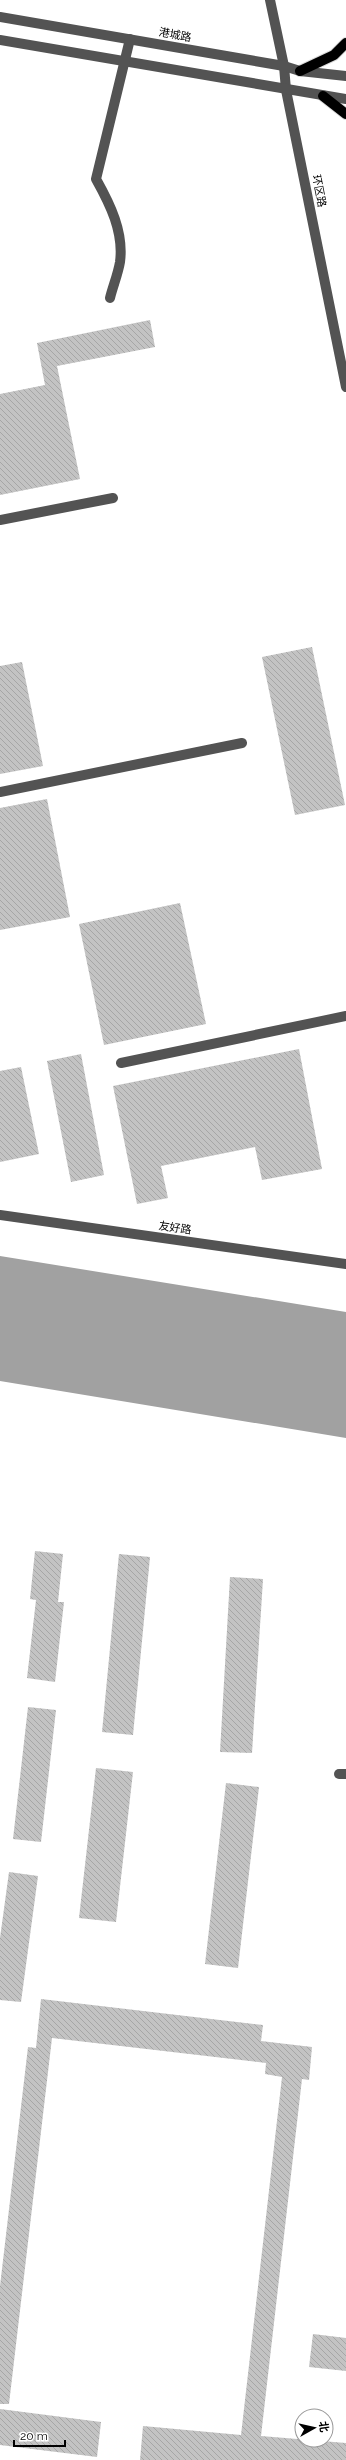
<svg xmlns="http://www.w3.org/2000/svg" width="346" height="2460" font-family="Raleway,'Noto Sans SC',sans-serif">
<defs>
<pattern id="building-back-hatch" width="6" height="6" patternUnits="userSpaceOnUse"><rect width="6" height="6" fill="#c3c3c3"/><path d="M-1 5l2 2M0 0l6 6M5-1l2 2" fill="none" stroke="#a6a6a6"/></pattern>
</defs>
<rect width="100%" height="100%" fill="#fff"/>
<polygon fill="#a1a1a1" points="0,1256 346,1312 346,1438 0,1381"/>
<g fill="url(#building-back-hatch)">
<polygon points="150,320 155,347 57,366 80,479 0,495 0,394 45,385 37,343"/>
<polygon points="312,647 345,805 295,815 262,657"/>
<polygon points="22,662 43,766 0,774 0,666"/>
<polygon points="47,799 70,917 0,930 0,808"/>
<polygon points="180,903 206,1024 104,1045 79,924"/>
<polygon points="299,1049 322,1169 262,1180 255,1147 161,1166 168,1198 137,1204 113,1086"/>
<polygon points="81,1054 104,1175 71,1182 47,1061"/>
<polygon points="21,1067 39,1154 0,1162 0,1071"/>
<polygon points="35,1551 63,1554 58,1602 64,1602 55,1682 27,1678 36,1600 30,1599"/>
<polygon points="119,1554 150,1557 133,1735 102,1732"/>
<polygon points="230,1577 263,1579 252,1753 220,1752"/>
<polygon points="28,1707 56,1710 41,1842 13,1839"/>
<polygon points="96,1768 133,1772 116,1922 79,1918"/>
<polygon points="226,1783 259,1787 238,1968 205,1964"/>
<polygon points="9,1872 38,1876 21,2002 0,2000 0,1938"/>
<polygon points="41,1999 263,2025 261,2041 312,2047 309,2080 302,2079 261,2436 346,2443 346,2460 140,2460 143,2426 241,2435 282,2077 265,2074 266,2063 52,2038 9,2404 0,2404 0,2286 28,2047 36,2048"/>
<polygon points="313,2334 346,2338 346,2371 309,2367"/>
<polygon points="0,2409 101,2422 97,2457 0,2445"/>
</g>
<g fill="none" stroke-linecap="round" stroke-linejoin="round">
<g stroke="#dbdbdb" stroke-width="12">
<g id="major">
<polyline points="300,71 334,55 346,43"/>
<polyline points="323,96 346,114"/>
</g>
</g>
<g stroke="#535353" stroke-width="10">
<polyline points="270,0 284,66 286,90 346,387"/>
<polyline points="0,17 284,66 300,71 346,76"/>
<polyline points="0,40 346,99"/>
<path d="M110,298c3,-12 8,-24 10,-36 4,-30 -10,-58 -24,-83l34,-140"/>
<polyline points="0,520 113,498"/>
<polyline points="0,792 242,743"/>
<polyline points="121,1063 346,1016"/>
<polyline points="0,1215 346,1264"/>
<polyline points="339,1774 346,1774"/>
</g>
<use href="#major" stroke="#000" stroke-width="10"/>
</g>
<g text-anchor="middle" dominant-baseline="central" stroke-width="3" stroke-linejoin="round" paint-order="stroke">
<g font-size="11" fill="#000" stroke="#fff">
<text transform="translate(175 35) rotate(10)">港城路</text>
<text transform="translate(319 191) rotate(79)">环区路</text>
<text transform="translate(175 1228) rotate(8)">友好路</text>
</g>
</g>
<g transform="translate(314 2428) rotate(82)"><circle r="19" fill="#ffffff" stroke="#999999"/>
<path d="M0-3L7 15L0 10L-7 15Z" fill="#000000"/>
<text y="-6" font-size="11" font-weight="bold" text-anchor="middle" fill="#000000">北</text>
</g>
<path d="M14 2440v6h51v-6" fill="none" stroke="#000000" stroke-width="2"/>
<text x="20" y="2440" font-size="12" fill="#000000" stroke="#ffffff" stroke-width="3" paint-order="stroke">20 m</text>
</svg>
